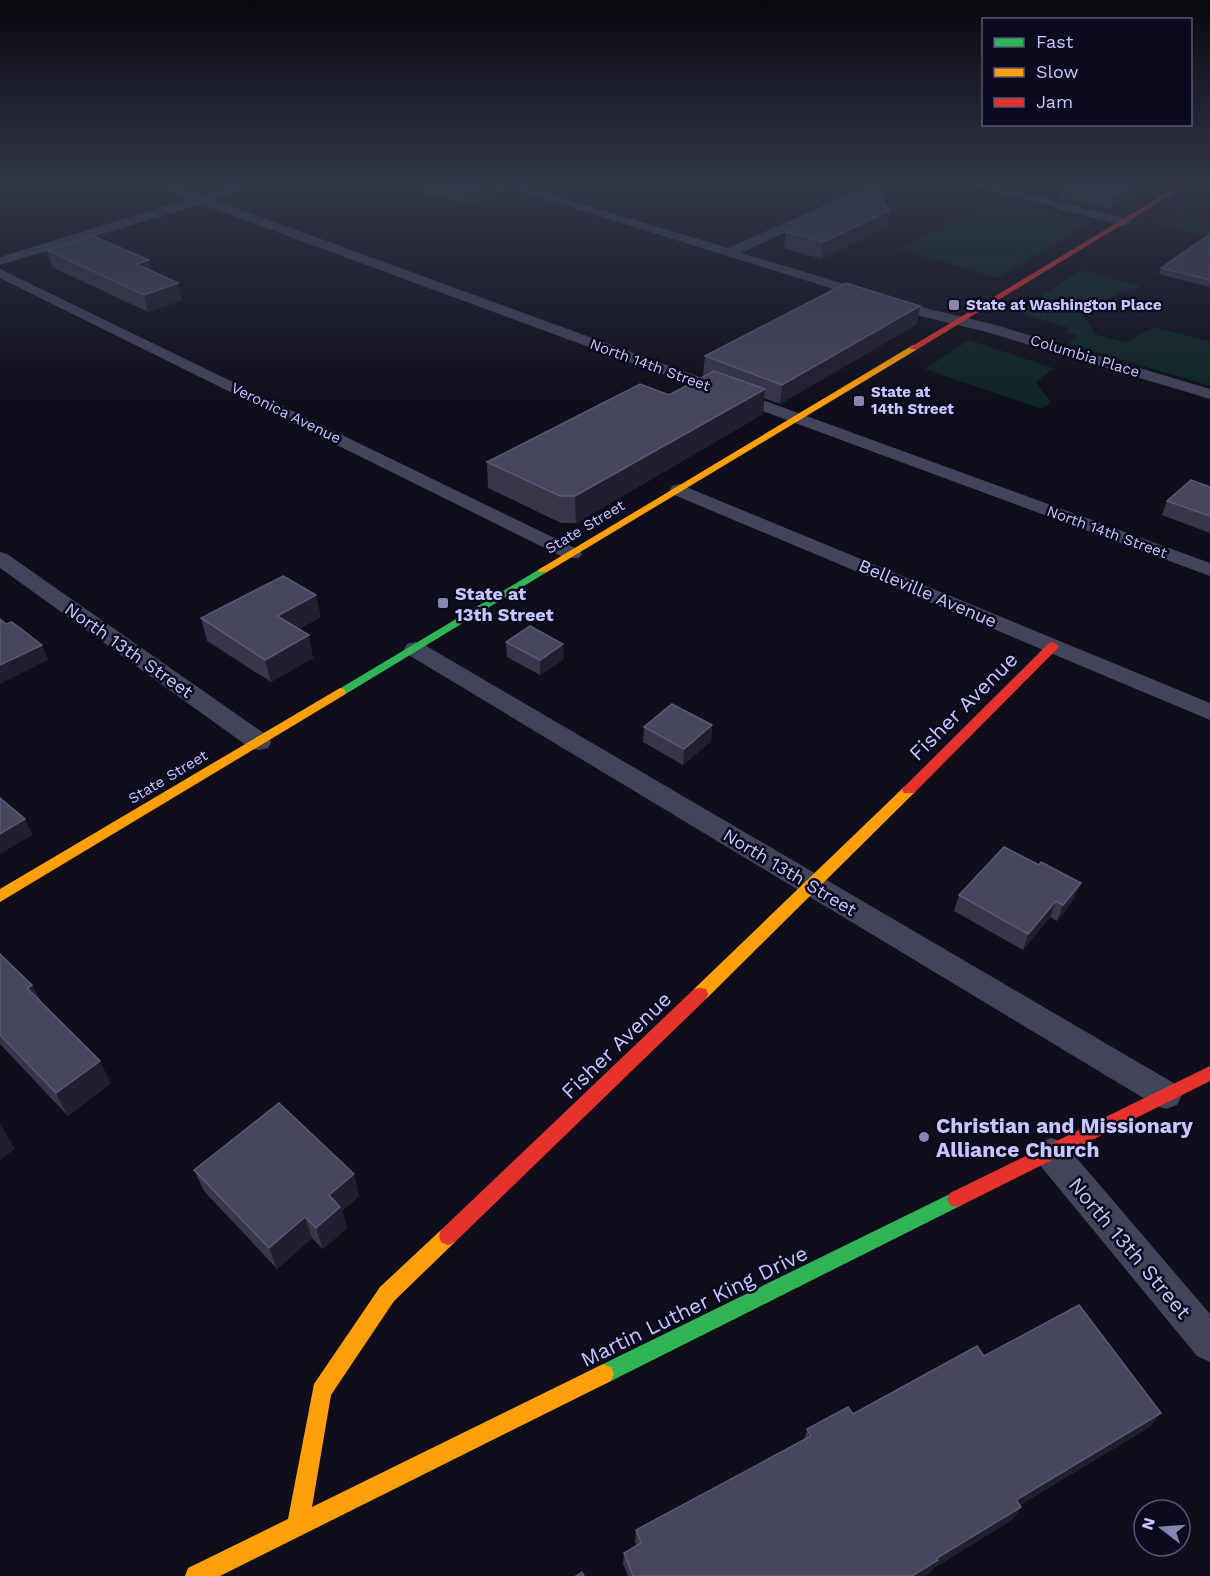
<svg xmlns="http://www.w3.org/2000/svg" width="1210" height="1576" font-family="'Work Sans',sans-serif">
<rect width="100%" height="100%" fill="#0f0e1a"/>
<g fill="#0c2523">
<polygon points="1002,199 1091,222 998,278 898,249"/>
<polygon points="1177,211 1208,218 1200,224 1210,227 1210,237 1158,224"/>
<polygon points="1081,270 1142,286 1121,292 1082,313 1095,334 1127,343 1153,327 1210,342 1210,386 1069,344 1078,336 1065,332 1070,328 1017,312"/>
<polygon points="969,340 1053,368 1036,383 1051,402 1042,409 925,369"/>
</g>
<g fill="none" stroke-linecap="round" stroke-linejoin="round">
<g fill="#42445b" fill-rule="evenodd">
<polygon points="153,184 171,184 202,195 238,184 258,184 214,200 1210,563 1210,576 201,204 0,265 0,257 189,199"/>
<polygon points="496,184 516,184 728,248 872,184 889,184 741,253 929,309 992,324 1210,389 1210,399 983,331 920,316"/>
<polygon points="966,184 988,184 1129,219 1131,222 1124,226"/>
<polygon points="0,269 579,550 582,554 579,558 565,558 0,278"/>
<polygon points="679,484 1210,703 1210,720 672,494 670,490 672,486"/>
<polygon points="0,552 7,554 268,736 271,742 268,748 259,750 250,748 0,568"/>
<polygon points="415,642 423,644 1177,1085 1182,1095 1177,1105 1166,1109 1155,1105 407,654 404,649 407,644"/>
<polygon points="1051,1138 1063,1142 1210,1314 1210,1362 1197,1356 1039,1164 1034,1153 1039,1142"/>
</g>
<g fill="#30b455" fill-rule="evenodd">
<polygon points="543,567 547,568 547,572 344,695 336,695 334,692"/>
<polygon points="956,1191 962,1193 965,1199 962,1205 611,1381 604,1384 597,1381 594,1374 597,1367"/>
</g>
<g fill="#ff9f0a" fill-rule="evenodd">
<polygon points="913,345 917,348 916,350 547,572 539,572 538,570"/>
<polygon points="340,688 344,689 346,692 344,695 0,902 0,889"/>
<polygon points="909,785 914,787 916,790 914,793 706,999 700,1000 694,999 692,994 694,989 904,787"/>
<polygon points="448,1227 455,1230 457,1236 455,1242 394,1301 331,1395 312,1507 597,1367 604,1364 611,1367 614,1374 611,1381 220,1576 185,1576 188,1568 288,1519 314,1384 380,1287 441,1230"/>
</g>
<g fill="#e5322d" fill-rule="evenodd">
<polygon points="1181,184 1189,184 916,350 909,348"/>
<polygon points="1053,642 1059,646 1057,649 914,793 904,793 902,790 904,787 1049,643"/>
<polygon points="700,988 706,989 708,994 706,999 455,1242 448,1245 441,1242 439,1236 441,1230 694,989"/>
<polygon points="1210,1066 1210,1081 962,1205 956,1207 950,1205 947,1199 950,1193"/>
</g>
</g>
<g fill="#37364b">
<polygon points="333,184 356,184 344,188"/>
<polygon points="395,184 508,184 509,190 468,205"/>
<polygon points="1065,184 1152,184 1110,209 1059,197 1062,186"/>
<polygon points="887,226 821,259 784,248 786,232"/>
<polygon points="1210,234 1210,287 1159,274 1161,268"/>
<polygon points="47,250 152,271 178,283 182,300 148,312 52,267"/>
<polygon points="917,324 780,404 764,398 763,414 576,523 561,523 488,488 487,462 669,395 705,376 703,375 705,356"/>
<polygon points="1210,487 1210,533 1162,515 1167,501"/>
<polygon points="321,617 299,629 313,658 271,682 207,641 201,618"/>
<polygon points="506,642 564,659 540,675 507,657"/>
<polygon points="712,725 711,741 683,765 643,742 644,727"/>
<polygon points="959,895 1074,899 1057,921 1050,917 1023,950 954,911"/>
<polygon points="0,954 32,985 41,1002 111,1083 68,1116 0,1044"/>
<polygon points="194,1170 359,1196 342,1211 347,1228 323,1249 312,1238 277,1269 204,1191"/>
<polygon points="984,1356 1151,1426 1020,1505 1021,1507 1013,1519 934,1568 932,1571 924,1576 628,1576 623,1564 624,1553 637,1546 635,1542 636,1530 804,1440 807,1429 853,1414"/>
</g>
<g fill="#201f2f">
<polygon points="344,184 356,184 344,188"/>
<polygon points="490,184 508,184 509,190 468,205 467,192"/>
<polygon points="1137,184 1152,184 1110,209 1113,198"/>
<polygon points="889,211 887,226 821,259 823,242"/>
<polygon points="149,260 153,277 136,264"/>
<polygon points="178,283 182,300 148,312 144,295"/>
<polygon points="920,306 917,324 780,404 782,385"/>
<polygon points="765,389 763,414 576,523 575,496"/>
<polygon points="316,595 321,617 282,639 277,616"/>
<polygon points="309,635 313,658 271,682 265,660"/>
<polygon points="563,644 564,659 540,675 540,660"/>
<polygon points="42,645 48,660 0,684 0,665"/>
<polygon points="712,725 711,741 683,765 684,749"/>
<polygon points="25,819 33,835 0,854 0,834"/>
<polygon points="1081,883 1074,899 1057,921 1063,905"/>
<polygon points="1056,901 1050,917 1023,950 1028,934"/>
<polygon points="32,985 44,1008 27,988"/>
<polygon points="100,1061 111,1083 68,1116 56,1093"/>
<polygon points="0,1124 15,1149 0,1160"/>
<polygon points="354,1174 359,1196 342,1211 347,1228 323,1249 316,1228 329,1195"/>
<polygon points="305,1217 312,1238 277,1269 269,1248"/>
<polygon points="1161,1413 1151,1426 1008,1512 1016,1500"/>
<polygon points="1021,1507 1013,1519 934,1568 932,1571 924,1576 912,1576 937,1558"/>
</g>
<g fill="#46465e" stroke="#5a5a77" stroke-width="1.5">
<polygon points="438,184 490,184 467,192"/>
<polygon points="1065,184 1137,184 1113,198 1062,186"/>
<polygon points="879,190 889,211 823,242 786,232"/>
<polygon points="1210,234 1210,280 1161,268"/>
<polygon points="93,236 149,260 136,264 178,283 144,295 47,250"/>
<polygon points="846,283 920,306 782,385 705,356"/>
<polygon points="714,371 765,389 575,496 560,496 487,462 640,384 669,395"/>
<polygon points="1191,480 1210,487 1210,516 1167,501"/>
<polygon points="283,576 316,595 277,616 309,635 265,660 201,618"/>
<polygon points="0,619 6,624 12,622 42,645 0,665"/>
<polygon points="530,626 563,644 540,660 506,642"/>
<polygon points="672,704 712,725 684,749 644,727"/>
<polygon points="0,798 25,819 0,834"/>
<polygon points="1004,847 1039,865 1041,862 1081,883 1063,905 1056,901 1028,934 959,895"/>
<polygon points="0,954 32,985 27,988 100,1061 56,1093 0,1035"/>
<polygon points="279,1103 354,1174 329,1195 340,1207 316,1228 305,1217 269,1248 194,1170"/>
<polygon points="1079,1305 1161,1413 1016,1500 1021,1507 937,1558 938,1560 912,1576 633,1576 624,1553 641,1543 636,1530 811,1436 807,1429 848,1407 853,1414 977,1346 984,1356"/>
<polygon points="582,1572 584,1576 576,1576"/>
</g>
<linearGradient id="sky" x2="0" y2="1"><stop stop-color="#08080e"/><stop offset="0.45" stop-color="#313649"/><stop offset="1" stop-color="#313649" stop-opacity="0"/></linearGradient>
<rect width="1210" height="405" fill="url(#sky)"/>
<g fill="#8786af" stroke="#0b0a1e" stroke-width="2">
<rect x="948" y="299" width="12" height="12" rx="3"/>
<rect x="853" y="395" width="12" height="12" rx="3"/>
<rect x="437" y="597" width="12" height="12" rx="3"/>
<circle cx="924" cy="1137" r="6"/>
</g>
<g text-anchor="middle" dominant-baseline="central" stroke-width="5" stroke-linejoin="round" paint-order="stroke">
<g font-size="15" font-weight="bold" fill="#c7c7ff" stroke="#0b0a1e" text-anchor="start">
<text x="966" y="305">State at Washington Place</text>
<text x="871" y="392">State at<tspan x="871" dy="17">14th Street</tspan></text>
</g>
<g font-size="15" fill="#c7c7ff" stroke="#0b0a1e">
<text transform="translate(1085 356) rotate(17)">Columbia Place</text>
<text transform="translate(650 365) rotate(20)">North 14th Street</text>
<text transform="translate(286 413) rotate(26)">Veronica Avenue</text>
<text transform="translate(585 527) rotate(-31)">State Street</text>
<text transform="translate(1107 532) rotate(20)">North 14th Street</text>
<text transform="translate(168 777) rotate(-31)">State Street</text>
</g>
<g font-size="18" font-weight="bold" fill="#c7c7ff" stroke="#0b0a1e" text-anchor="start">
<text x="455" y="593">State at<tspan x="455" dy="21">13th Street</tspan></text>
</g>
<g font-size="18" fill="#c7c7ff" stroke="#0b0a1e">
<text transform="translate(928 593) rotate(23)">Belleville Avenue</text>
<text transform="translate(129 650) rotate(35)">North 13th Street</text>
<text transform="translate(790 872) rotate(31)">North 13th Street</text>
</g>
<g font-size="21" fill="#c7c7ff" stroke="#0b0a1e">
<text transform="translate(963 706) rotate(-45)">Fisher Avenue</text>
<text transform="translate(616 1045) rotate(-44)">Fisher Avenue</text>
<text transform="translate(1130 1248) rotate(50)">North 13th Street</text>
<text transform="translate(694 1306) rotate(-26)">Martin Luther King Drive</text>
</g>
<g font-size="21" font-weight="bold" fill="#c7c7ff" stroke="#0b0a1e" text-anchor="start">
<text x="936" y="1125">Christian and Missionary<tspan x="936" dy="24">Alliance Church</tspan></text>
</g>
</g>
<rect x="982" y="18" width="210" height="108" fill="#0b0a1e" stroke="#565678" stroke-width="1.5"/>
<rect x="994" y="38" width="30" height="9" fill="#30b455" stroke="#565678" stroke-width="1.5"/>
<text x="1036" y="48" font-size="18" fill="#c7c7ff">Fast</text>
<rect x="994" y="68" width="30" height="9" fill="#ff9f0a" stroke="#565678" stroke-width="1.5"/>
<text x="1036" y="78" font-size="18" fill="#c7c7ff">Slow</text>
<rect x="994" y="98" width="30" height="9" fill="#e5322d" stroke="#565678" stroke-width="1.5"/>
<text x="1036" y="108" font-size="18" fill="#c7c7ff">Jam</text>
<g transform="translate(1162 1528) rotate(287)"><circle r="28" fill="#0b0a1e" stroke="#565678" stroke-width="1.5"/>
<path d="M0-4.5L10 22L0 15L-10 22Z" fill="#8786af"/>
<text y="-9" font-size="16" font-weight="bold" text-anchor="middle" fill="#c7c7ff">N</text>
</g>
</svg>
